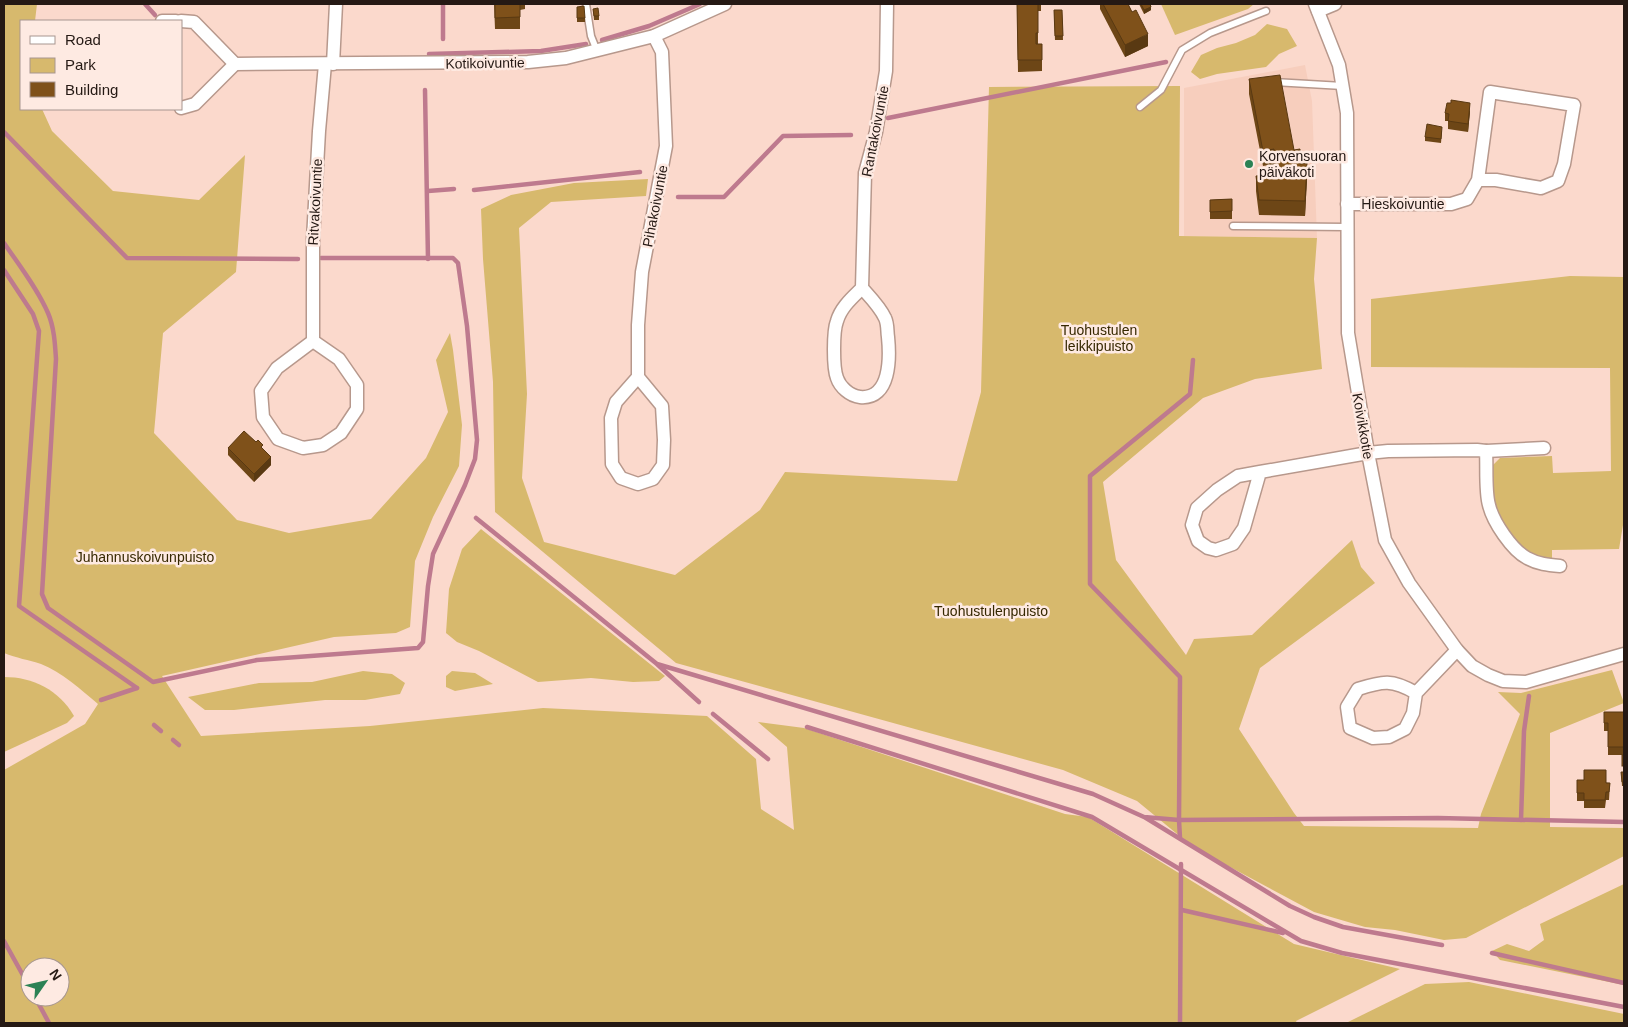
<svg xmlns="http://www.w3.org/2000/svg" width="1628" height="1027" font-family="Helvetica,sans-serif">
<rect width="100%" height="100%" fill="#fbd9cc"/>
<polygon fill="#f7cebd" points="1305,65 1312,101 1317,238 1184,236 1184,88"/>
<g fill="#d7b96d" fill-rule="evenodd">
<path d="M4,4h33l-2,17h-14v88h21l10,22 61,60 86,9 46,-45 -9,117 -73,61 -9,100 83,87 52,13 82,-14 55,-61 22,-46 -12,-52 14,-27 3,17 9,75 -3,41 -26,51 -18,44 -5,66 -14,6 -62,4 -172,39 39,60 169,-10 173,-18 164,8 49,43 5,50 33,21 -7,-83 -29,-25 46,6 261,86 23,3 206,127 106,25 -104,52 1,2h-1293v-253l81,-46 13,-20c-17,-14 -36,-32 -57,-40 -12,-4 -25,-6 -37,-11zM30,967h30v30h-30z"/>
<polygon points="1161,4 1254,4 1248,9 1175,35"/>
<polygon points="1267,24 1287,29 1297,46 1279,54 1266,67 1217,74 1200,79 1191,72 1201,55 1217,48 1236,43 1255,35"/>
<polygon points="1180,86 1179,236 1317,238 1314,279 1322,369 1255,379 1203,398 1103,482 1116,560 1186,655 1194,639 1252,635 1352,540 1361,567 1375,583 1260,668 1239,729 1294,813 1304,826 1478,828 1481,814 1520,714 1498,692 1521,693 1612,670 1624,703 1550,733 1550,827 1624,828 1624,856 1466,938 1444,940 1395,930 1365,927 1314,912 1217,860 1182,838 1137,801 1063,770 676,663 495,512 493,382 483,259 481,209 511,195 574,183 648,179 646,196 551,202 519,228 527,394 522,478 544,542 675,575 760,510 785,472 957,481 981,392 989,87"/>
<path d="M1570,276l54,1v242l-5,30 -67,1v10c-8,0 -16,-2 -22,-6 -12,-7 -33,-38 -36,-50 -3,-10 -1,-28 -1,-39l7,-7 52,-2 1,17 58,-2 -1,-103 -239,-1v-68z"/>
<polygon points="481,529 665,676 659,681 633,682 591,678 538,682 479,651 457,642 446,633 449,589 462,549"/>
<polygon points="363,671 392,674 405,683 400,694 365,700 325,700 234,710 205,710 188,697 259,683 312,682"/>
<polygon points="452,671 475,673 493,684 455,691 446,687 446,676"/>
<path d="M4,677c29,0 55,13 70,39l-7,7 -63,29z"/>
<polygon points="1624,884 1624,985 1500,960 1492,951 1507,944 1529,951 1544,940 1540,924"/>
<polygon points="1469,982 1624,1014 1624,1023 1346,1023 1425,984"/>
</g>
<g fill="none" stroke-linecap="round" stroke-linejoin="round">
<g stroke="#be7a8e" stroke-width="4.5">
<polyline points="145,4 155,15"/>
<polyline points="443,4 443,39"/>
<polyline points="602,40 649,26 700,4"/>
<polyline points="429,54 541,51 586,44"/>
<polyline points="425,90 428,259"/>
<polyline points="888,118 1166,62"/>
<polyline points="4,132 127,258 298,259"/>
<polyline points="474,190 640,172"/>
<polyline points="428,191 454,189"/>
<polyline points="678,197 724,197 783,136 851,135"/>
<path d="M4,243c15,22 33,45 44,70 6,14 7,30 8,46l-14,235 6,14 105,74 104,-22 161,-12 5,-6 5,-56 5,-32 32,-69 10,-26 2,-19 -10,-114 -9,-63 -5,-5h-132"/>
<polyline points="4,270 33,314 39,331 19,606 137,688"/>
<polyline points="476,518 657,664 1093,794 1144,817 1179,820 1438,818 1624,822"/>
<polyline points="658,665 699,702"/>
<polyline points="101,700 137,688"/>
<polyline points="713,714 768,759"/>
<polyline points="154,725 161,731"/>
<polyline points="807,727 1092,817 1301,941 1342,953 1624,1007"/>
<polyline points="173,740 179,745"/>
<polyline points="1146,818 1290,906 1314,917 1343,927 1442,945"/>
<polyline points="1521,820 1524,731 1529,696"/>
<polyline points="1180,838 1179,820 1180,677 1090,584 1090,476 1190,394 1193,360"/>
<polyline points="1182,910 1283,933"/>
<polyline points="4,941 30,988"/>
<polyline points="1492,953 1624,983"/>
<polyline points="35,997 49,1023"/>
<polyline points="1180,1023 1181,864"/>
</g>
<g stroke="#b7988c" stroke-width="9">
<g id="service">
<polyline points="586,4 591,36 597,51"/>
<polyline points="1274,82 1343,86"/>
<polyline points="1140,107 1161,90 1182,50 1210,33 1266,11"/>
<polyline points="1233,226 1346,227"/>
</g>
</g>
<g stroke="#b7988c" stroke-width="15">
<g id="minor">
<polyline points="1315,4 1339,65 1347,113 1348,333 1368,453 1385,540 1409,583 1457,650 1472,666 1488,675 1503,681 1526,682 1624,654"/>
<polyline points="1318,11 1335,4"/>
<polyline points="162,21 176,21"/>
<polyline points="181,21 194,22 235,64 528,62 566,58 654,36 725,4"/>
<polyline points="333,64 336,4"/>
<polyline points="181,108 195,104 235,64"/>
<polyline points="1347,204 1451,204 1467,199 1478,180 1496,180 1541,188 1558,181 1564,164 1574,105 1490,92 1478,180"/>
<path d="M862,288c-9,9 -21,19 -25,33 -4,10 -4,47 0,57 3,9 13,18 23,19 31,3 30,-40 28,-60 -1,-6 0,-13 -3,-19 -5,-11 -15,-21 -23,-30l3,-115 11,-41 10,-61 1,-67"/>
<polyline points="313,341 339,359 357,385 357,409 341,433 323,445 303,448 278,439 263,417 261,391 277,368 313,341 313,239 319,131 325,64"/>
<polyline points="638,377 662,406 664,440 663,465 653,479 638,484 621,478 612,464 611,418 616,402 638,377 638,325 642,272 666,146 662,52 654,36"/>
<polyline points="1486,451 1544,448"/>
<path d="M1260,472l-16,56 -11,16 -17,6 -8,-2 -10,-7 -6,-16 5,-17 20,-18 21,-14 22,-4 108,-19 20,-2 89,-1 9,1c1,15 -1,41 3,54 4,17 23,45 38,53 11,6 21,7 33,8"/>
<path d="M1416,693l-3,20 -8,16 -16,8 -16,1 -23,-10 -3,-21 11,-18c25,-8 34,-10 58,4l41,-43"/>
</g>
</g>
<use href="#service" stroke="#fff" stroke-width="6"/>
<use href="#minor" stroke="#fff" stroke-width="12"/>
</g>
<g fill="#6d4616">
<polygon points="494,4 525,4 525,9 520,10 520,29 495,29"/>
<polygon points="1017,4 1041,4 1041,11 1038,11 1038,44 1042,44 1042,71 1018,72"/>
<polygon points="1100,4 1128,4 1148,46 1125,57 1100,9"/>
<polygon points="1139,4 1150,4 1151,10 1144,14"/>
<polygon points="577,7 585,18 585,22 577,22"/>
<polygon points="593,9 599,16 599,20 594,20"/>
<polygon points="1054,10 1062,10 1063,40 1055,40"/>
<polygon points="1249,79 1294,150 1307,178 1305,216 1259,215 1256,191 1256,176 1269,175 1269,165 1263,166 1249,94"/>
<polygon points="1470,111 1468,132 1448,129 1448,121 1445,121 1445,113"/>
<polygon points="1442,131 1441,143 1425,141 1425,137"/>
<polygon points="1232,199 1232,219 1210,219 1210,200"/>
<polygon points="228,448 263,450 271,465 254,482 228,455"/>
<polygon points="1604,712 1624,712 1624,755 1608,755 1608,731 1604,731"/>
<polygon points="1621,772 1624,772 1624,786 1622,786"/>
<polygon points="1577,780 1610,783 1609,800 1606,800 1605,808 1584,808 1584,801 1577,801"/>
</g>
<g fill="#593912">
<polygon points="1151,7 1151,10 1144,14 1144,10"/>
<polygon points="1148,34 1148,46 1125,57 1125,45"/>
<polygon points="1470,103 1470,111 1468,132 1468,124"/>
<polygon points="1307,163 1307,178 1305,216 1305,201"/>
<polygon points="271,457 271,465 254,482 254,474"/>
</g>
<g fill="#7f511a" stroke="#593912">
<polygon points="495,4 520,4 520,17 495,18"/>
<polygon points="1017,4 1038,4 1038,33 1036,33 1036,44 1042,44 1042,60 1018,60"/>
<polygon points="1103,4 1128,4 1132,12 1136,10 1148,34 1125,45"/>
<polygon points="1141,4 1150,4 1151,7 1144,10"/>
<polygon points="584,6 585,18 577,18 577,7"/>
<polygon points="598,8 599,16 594,16 593,9"/>
<polygon points="1054,10 1062,10 1063,36 1055,36"/>
<polygon points="1280,75 1294,150 1300,149 1300,164 1307,163 1305,201 1259,200 1256,176 1270,175 1269,165 1275,164 1274,149 1263,151 1249,79"/>
<polygon points="1451,100 1470,103 1468,124 1448,121 1449,114 1445,113 1447,103 1451,103"/>
<polygon points="1427,124 1442,127 1441,139 1425,137"/>
<polygon points="1232,199 1232,211 1210,212 1210,200"/>
<polygon points="244,431 256,442 258,440 263,445 261,447 271,457 254,474 228,448"/>
<polygon points="1604,712 1624,712 1624,747 1608,747 1608,723 1604,723"/>
<rect x="1622" y="755" width="2" height="11"/>
<polygon points="1584,770 1606,770 1606,783 1610,783 1609,792 1606,792 1605,800 1584,800 1584,793 1577,793 1577,780 1584,780"/>
<polygon points="1621,772 1624,772 1624,782 1622,782"/>
</g>
<circle fill="#2b8255" stroke="#feeae2" stroke-width="2" cx="1249" cy="164" r="5"/>
<g text-anchor="middle" dominant-baseline="central" stroke-width="5" stroke-linejoin="round" paint-order="stroke">
<g font-size="14" fill="#251914" stroke="#feeae2">
<text transform="translate(485 63) rotate(-1)">Kotikoivuntie</text>
<text transform="translate(875 131) rotate(-79)">Rantakoivuntie</text>
<text transform="translate(315 202) rotate(-87)">Ritvakoivuntie</text>
<text x="1403" y="204">Hieskoivuntie</text>
<text transform="translate(655 206) rotate(-79)">Pihakoivuntie</text>
<text transform="translate(1363 426) rotate(80)">Koivikkotie</text>
</g>
<g font-size="14" fill="#251914" stroke="#feeae2" text-anchor="start">
<text x="1259" y="156">Korvensuoran<tspan x="1259" dy="16">päiväkoti</tspan></text>
</g>
<g font-size="14" fill="#362801" stroke="#feeae2">
<text x="1099" y="330">Tuohustulen<tspan x="1099" dy="16">leikkipuisto</tspan></text>
<text x="145" y="557">Juhannuskoivunpuisto</text>
<text x="991" y="611">Tuohustulenpuisto</text>
</g>
</g>
<rect width="1628" height="1027" fill="none" stroke="#251914" stroke-width="10"/>
<rect x="20" y="20" width="162" height="90" fill="#feeae2" stroke="#a79690"/>
<rect x="30" y="36" width="25" height="8" fill="#ffffff" stroke="#a79690"/>
<text x="65" y="45" font-size="15" fill="#251914">Road</text>
<rect x="30" y="58" width="25" height="15" fill="#d7b96d" stroke="#a79690"/>
<text x="65" y="70" font-size="15" fill="#251914">Park</text>
<rect x="30" y="82" width="25" height="15" fill="#7f511a" stroke="#a79690"/>
<text x="65" y="95" font-size="15" fill="#251914">Building</text>
<g transform="translate(45 982) rotate(56)"><circle r="24" fill="#feeae2" stroke="#a79690"/>
<path d="M0-4L9 19L0 12L-9 19Z" fill="#2b8255"/>
<text y="-8" font-size="14" font-weight="bold" text-anchor="middle" fill="#251914">N</text>
</g>
</svg>
